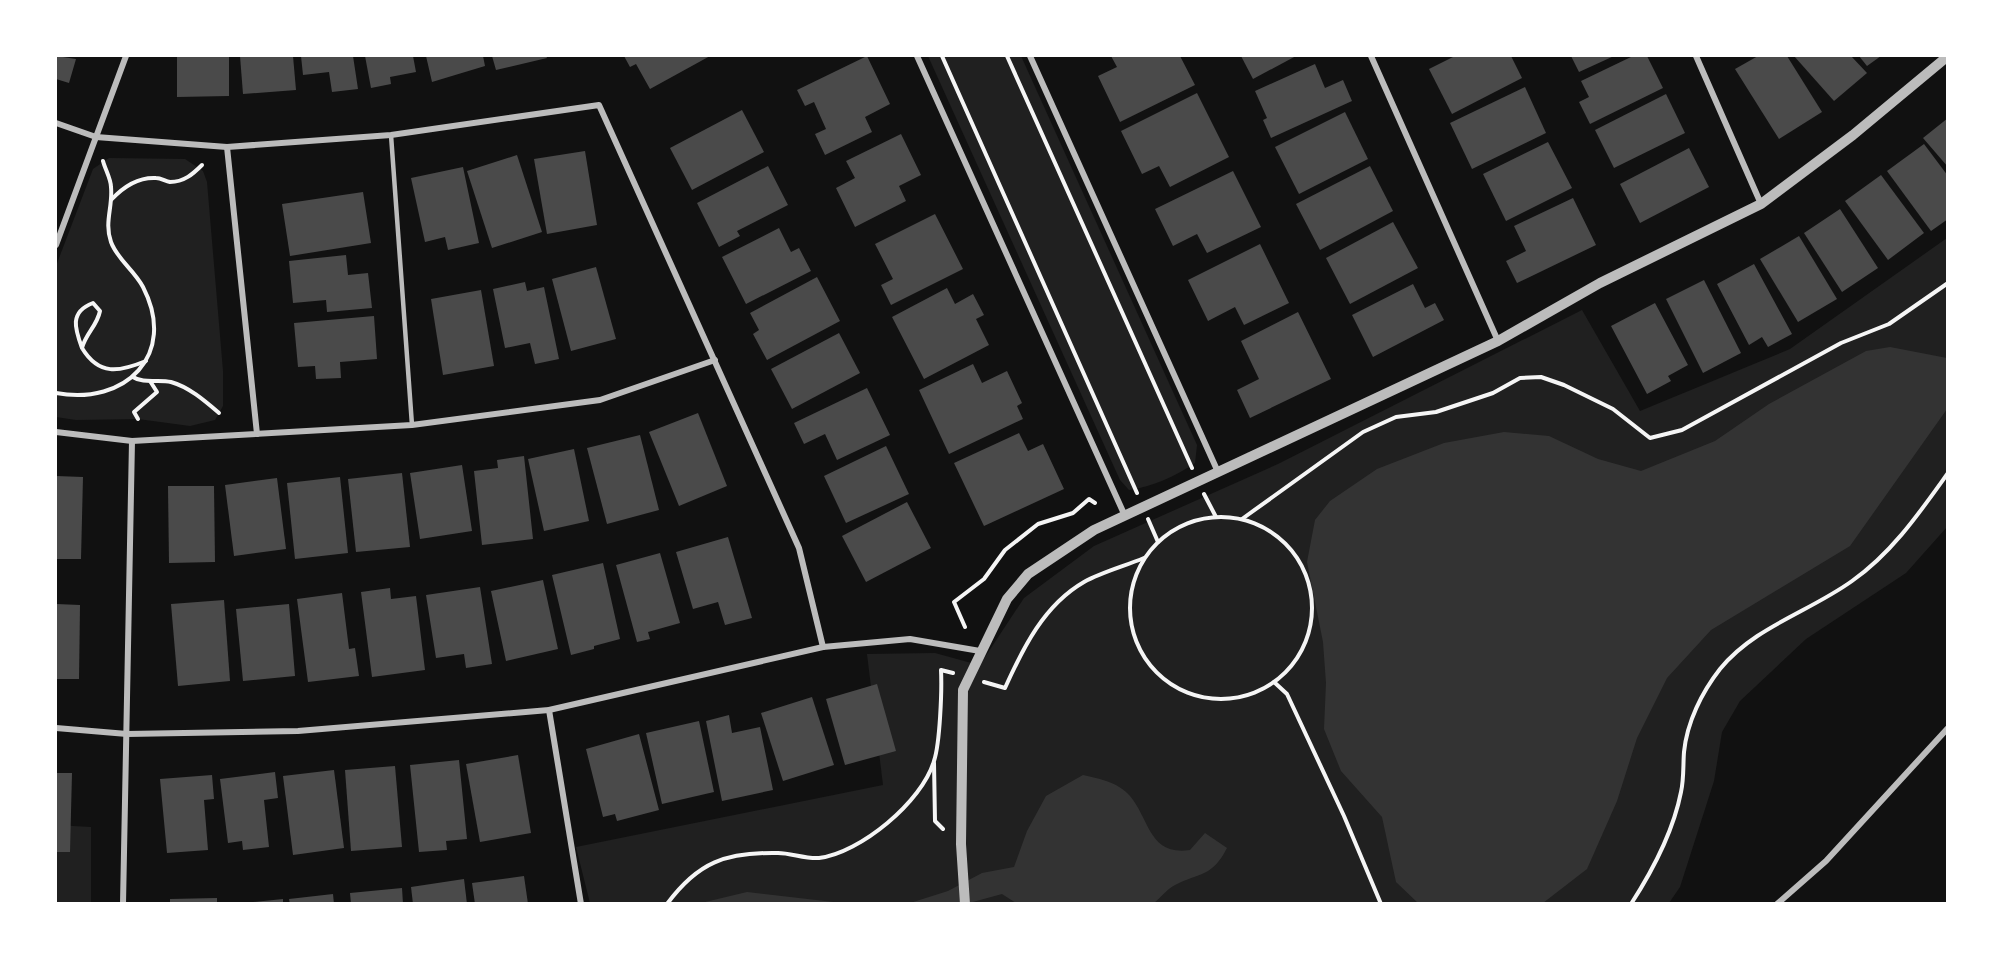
<svg xmlns="http://www.w3.org/2000/svg" width="2003" height="959" font-family="Arial,sans-serif">
<rect width="100%" height="100%" fill="#111"/>
<g fill="#202020">
<path d="M928,56h93l176,389 -2,18c-19,13 -43,24 -66,27l-9,-10z"/>
<polygon points="109,158 185,159 203,171 207,182 223,371 223,406 215,420 190,426 138,419 76,420 56,417 56,266 93,169"/>
<polygon points="1947,238 1947,527 1906,573 1806,639 1740,701 1722,732 1714,781 1680,887 1669,903 590,903 576,847 883,785 867,654 935,653 975,664 966,686 1024,598 1094,546 1278,464 1582,310 1640,411 1790,349"/>
<polygon points="56,825 91,827 91,903 56,903"/>
</g>
<g fill="#333">
<polygon points="1890,347 1947,358 1947,409 1850,546 1711,630 1667,678 1637,738 1617,801 1587,869 1543,903 1418,903 1396,882 1382,817 1341,771 1324,729 1326,683 1323,642 1307,562 1315,520 1330,501 1377,469 1444,443 1504,432 1549,436 1598,459 1641,471 1715,441 1769,404 1866,351"/>
<path d="M1083,775c17,4 35,7 47,21 20,24 19,60 60,54l15,-17 22,15c-15,29 -26,24 -52,37 -8,4 -15,13 -21,18h-138l-14,-9 -33,9 -62,1 41,-13 34,-18 32,-6 13,-36 19,-35z"/>
<polygon points="747,892 842,903 701,903"/>
</g>
<g fill="#4a4a4a">
<polygon points="56,56 76,59 69,83 56,79"/>
<polygon points="177,56 229,56 229,96 177,97"/>
<polygon points="240,56 293,56 296,90 243,94"/>
<polygon points="301,56 353,56 358,89 332,92 329,72 303,75"/>
<polygon points="365,56 413,56 416,72 390,77 391,84 371,88"/>
<polygon points="426,56 483,56 485,66 432,82"/>
<polygon points="492,56 546,56 547,58 496,70"/>
<polygon points="624,56 710,56 650,89 636,64 630,67"/>
<polygon points="867,56 890,104 865,117 872,132 825,155 815,134 826,129 814,102 805,106 797,90"/>
<polygon points="1111,56 1180,56 1195,85 1120,122 1098,76 1117,67"/>
<polygon points="1241,56 1296,56 1253,79"/>
<polygon points="1455,56 1511,56 1522,78 1452,114 1429,69"/>
<polygon points="1571,56 1614,56 1579,72"/>
<polygon points="1633,56 1647,56 1663,88 1590,124 1579,102 1589,97 1581,81"/>
<polygon points="1758,56 1787,56 1822,112 1779,139 1735,69"/>
<polygon points="1794,56 1851,56 1867,73 1834,101"/>
<polygon points="1859,56 1881,56 1867,66"/>
<polygon points="1315,64 1325,88 1343,80 1352,101 1271,138 1263,120 1267,118 1255,91"/>
<polygon points="1525,87 1546,133 1472,169 1450,123"/>
<polygon points="1197,93 1229,157 1170,187 1159,166 1142,174 1121,131"/>
<polygon points="1666,94 1685,133 1614,168 1595,130"/>
<polygon points="742,110 764,152 692,190 670,148"/>
<polygon points="1345,112 1368,159 1299,194 1275,147"/>
<polygon points="1948,118 1948,167 1923,138"/>
<polygon points="901,134 921,175 899,186 906,201 855,227 836,188 855,178 846,161"/>
<polygon points="1548,142 1572,188 1506,221 1483,174"/>
<polygon points="1924,144 1948,176 1948,219 1931,231 1887,171"/>
<polygon points="1689,148 1709,187 1640,223 1620,184"/>
<polygon points="585,151 597,225 547,234 534,159"/>
<polygon points="517,155 542,232 492,248 467,171"/>
<polygon points="768,166 788,205 737,231 740,236 719,247 697,203"/>
<polygon points="1370,166 1393,211 1320,250 1296,204"/>
<polygon points="463,167 479,243 448,250 445,237 425,242 411,178"/>
<polygon points="1233,171 1261,227 1207,253 1197,234 1173,246 1155,209"/>
<polygon points="1881,175 1924,233 1888,260 1845,201"/>
<polygon points="363,192 371,243 290,256 282,204"/>
<polygon points="1573,198 1596,245 1517,283 1506,261 1526,251 1514,226"/>
<polygon points="1840,209 1878,268 1842,292 1804,233"/>
<polygon points="935,214 963,269 891,305 881,285 893,279 875,244"/>
<polygon points="1393,222 1418,268 1350,304 1326,258"/>
<polygon points="779,228 791,252 799,248 811,271 746,304 722,257"/>
<polygon points="1799,236 1837,299 1798,322 1760,259"/>
<polygon points="1260,244 1289,303 1244,325 1235,307 1208,321 1188,280"/>
<polygon points="346,255 348,275 368,273 372,308 327,312 326,300 293,303 289,261"/>
<polygon points="1754,264 1792,334 1768,347 1762,337 1749,345 1717,284"/>
<polygon points="596,267 616,339 571,351 552,279"/>
<polygon points="817,277 840,321 767,360 753,334 759,330 750,313"/>
<polygon points="1704,280 1741,353 1703,373 1666,299"/>
<polygon points="525,282 527,291 544,287 559,359 535,364 530,343 505,348 493,289"/>
<polygon points="1413,284 1425,308 1435,303 1444,320 1373,357 1352,315"/>
<polygon points="947,288 955,304 973,294 984,315 976,319 989,345 924,379 892,317"/>
<polygon points="481,290 494,366 443,375 431,299"/>
<polygon points="1655,303 1688,365 1668,376 1671,381 1647,394 1611,326"/>
<polygon points="1298,312 1331,379 1250,418 1237,390 1259,379 1241,341"/>
<polygon points="374,316 377,359 340,362 341,378 316,379 315,366 298,367 294,323"/>
<polygon points="839,333 860,373 792,409 771,369"/>
<polygon points="973,364 982,383 1007,371 1022,403 1017,406 1023,419 949,454 919,390"/>
<polygon points="867,388 890,435 837,460 825,434 804,444 794,423"/>
<polygon points="698,413 727,486 679,506 649,432"/>
<polygon points="1019,433 1028,451 1043,444 1064,489 984,526 954,463"/>
<polygon points="640,435 659,510 607,524 587,448"/>
<polygon points="886,446 909,494 846,523 824,476"/>
<polygon points="574,449 589,521 544,531 528,459"/>
<polygon points="524,456 533,539 482,545 474,471 498,468 497,460"/>
<polygon points="462,465 472,531 420,539 410,473"/>
<polygon points="402,473 410,547 356,552 348,479"/>
<polygon points="56,476 83,477 81,559 56,559"/>
<polygon points="340,477 348,553 295,559 287,483"/>
<polygon points="277,478 286,549 234,556 225,485"/>
<polygon points="168,486 214,486 215,562 169,563"/>
<polygon points="907,502 931,548 866,582 842,536"/>
<polygon points="728,537 752,618 725,625 718,602 693,609 676,552"/>
<polygon points="660,553 680,623 648,632 650,639 637,642 616,565"/>
<polygon points="603,563 620,639 594,646 594,649 571,655 552,575"/>
<polygon points="543,580 558,649 506,661 491,591"/>
<polygon points="480,587 492,664 466,668 464,654 436,658 426,595"/>
<polygon points="390,588 391,599 416,596 425,670 372,677 361,592"/>
<polygon points="342,593 349,649 355,648 359,676 308,682 297,599"/>
<polygon points="224,600 230,681 178,686 171,604"/>
<polygon points="56,604 80,605 79,679 56,679"/>
<polygon points="289,604 295,676 243,681 236,609"/>
<polygon points="877,684 896,751 845,765 826,699"/>
<polygon points="812,697 834,765 783,781 761,713"/>
<polygon points="729,715 732,733 760,727 773,790 722,801 706,721"/>
<polygon points="699,721 714,792 662,804 646,733"/>
<polygon points="639,734 659,810 617,821 615,814 603,817 586,749"/>
<polygon points="518,755 531,833 480,842 466,764"/>
<polygon points="459,760 467,839 446,841 447,850 419,852 410,765"/>
<polygon points="395,766 402,847 351,851 345,770"/>
<polygon points="334,770 344,848 293,855 283,776"/>
<polygon points="275,772 278,798 264,800 269,847 243,850 242,841 228,843 220,779"/>
<polygon points="56,773 72,773 70,852 56,852"/>
<polygon points="212,775 214,799 204,800 208,850 167,853 160,779"/>
<polygon points="524,876 528,904 475,904 472,883"/>
<polygon points="464,879 467,904 413,904 411,887"/>
<polygon points="402,888 403,904 351,904 350,893"/>
<polygon points="333,894 334,904 290,904 289,899"/>
<polygon points="217,898 217,904 170,904 170,899"/>
<polygon points="283,899 283,904 254,904 253,902"/>
</g>
<g fill="none" stroke-linecap="round" stroke-linejoin="round">
<g stroke="#f5f5f5" stroke-width="4">
<polyline points="942,56 1137,493"/>
<polyline points="1007,56 1192,468"/>
<path d="M111,200c12,-13 27,-23 45,-22 5,0 9,3 14,4 14,0 23,-8 32,-17"/>
<path d="M82,348c-7,-19 -13,-36 11,-45l7,8c-3,15 -14,22 -18,37 17,28 37,24 64,13"/>
<path d="M133,377c10,7 26,2 38,5 18,5 34,19 48,31"/>
<path d="M56,393c69,13 122,-38 87,-106 -9,-17 -26,-28 -32,-45 -7,-20 2,-35 0,-55 0,-8 -6,-18 -8,-26"/>
<polyline points="138,419 134,412 157,392 150,381"/>
<polyline points="1204,494 1216,517"/>
<circle cx="1221" cy="608" r="91"/>
<polyline points="1148,519 1158,542"/>
<polyline points="1242,519 1363,432 1396,417 1436,412 1493,393 1520,378 1541,377 1564,385 1613,409 1650,438 1682,430 1841,343 1889,324 1948,283"/>
<polyline points="965,627 954,602 984,579 1005,550 1038,524 1073,513 1089,499 1095,503"/>
<path d="M984,682l21,6c18,-40 39,-83 79,-106 18,-10 41,-16 60,-24"/>
<polyline points="1274,682 1287,694 1344,816 1381,904"/>
<polyline points="934,763 935,821 943,829"/>
<path d="M667,904c31,-42 59,-52 111,-51 13,0 27,6 41,5 41,-5 103,-56 115,-97 6,-18 8,-71 7,-91l12,3"/>
<path d="M1631,904c22,-34 42,-71 50,-112 3,-13 2,-27 3,-40 3,-30 18,-60 36,-83 34,-42 89,-57 132,-88 40,-28 68,-69 96,-108"/>
</g>
<polyline stroke="#bcbcbc" stroke-width="4.5" points="391,135 412,425"/>
<g stroke="#bcbcbc" stroke-width="6">
<polyline points="917,56 1125,516"/>
<polyline points="1030,56 1218,472"/>
<polyline points="1371,56 1498,341"/>
<polyline points="1696,56 1761,204"/>
<polyline points="56,123 96,137 227,147 391,135 599,105 799,548 823,647"/>
<polyline points="227,147 257,434"/>
<polyline points="56,245 126,56"/>
<polyline points="56,432 132,441 412,425 600,400 715,360"/>
<polyline points="549,710 581,904"/>
<polyline points="56,728 127,734 298,731 549,710 823,647 910,639 980,651"/>
<polyline points="123,904 132,441"/>
<polyline points="1777,904 1826,861 1948,728"/>
</g>
<polyline stroke="#bcbcbc" stroke-width="10" points="965,904 961,844 963,690 1007,599 1028,574 1094,530 1498,341 1600,283 1761,204 1853,135 1948,56"/>
</g>
<rect width="2003" height="959" fill="none" stroke="#ffffff" stroke-width="114"/>
</svg>
